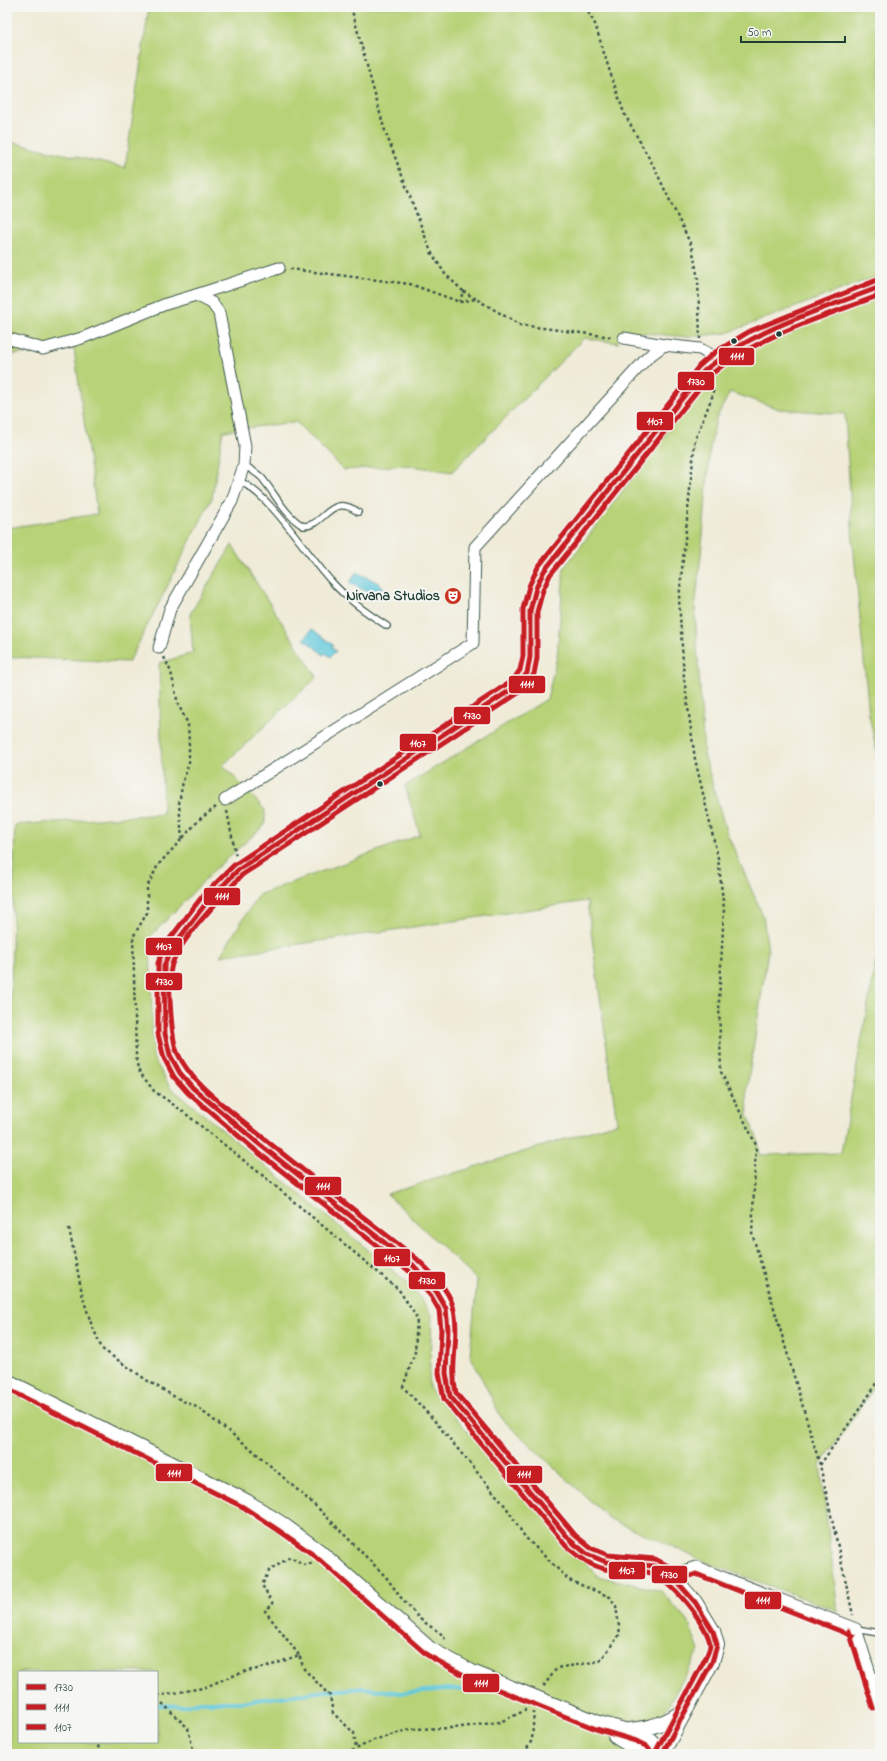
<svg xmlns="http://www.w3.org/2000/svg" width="887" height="1761" font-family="'Indie Flower',sans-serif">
<rect width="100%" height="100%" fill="#f6f6f2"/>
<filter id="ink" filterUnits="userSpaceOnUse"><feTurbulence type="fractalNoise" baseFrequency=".025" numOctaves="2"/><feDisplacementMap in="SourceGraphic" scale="8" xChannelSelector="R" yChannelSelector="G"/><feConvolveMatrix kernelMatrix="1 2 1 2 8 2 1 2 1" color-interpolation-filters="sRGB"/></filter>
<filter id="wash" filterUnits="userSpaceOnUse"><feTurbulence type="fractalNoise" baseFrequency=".012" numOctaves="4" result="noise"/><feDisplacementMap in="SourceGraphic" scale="16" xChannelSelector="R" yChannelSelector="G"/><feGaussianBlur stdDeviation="0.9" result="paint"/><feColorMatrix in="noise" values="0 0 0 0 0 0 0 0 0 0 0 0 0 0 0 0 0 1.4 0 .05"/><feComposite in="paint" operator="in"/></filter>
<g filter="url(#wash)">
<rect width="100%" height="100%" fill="#efebd7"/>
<g fill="#b7d277" stroke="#6b8856" fill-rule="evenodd">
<polygon points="149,7 880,7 880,275 727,333 688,337 620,331 618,343 584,338 452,472 405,465 344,470 296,422 223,431 212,498 129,662 7,657 7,528 97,514 74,349 7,355 7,141 125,168"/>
<polygon points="880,297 880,766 869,715 853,543 845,414 779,409 730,392 716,419 710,448 703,535 695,610 704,754 726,831 763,916 768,951 747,1089 748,1115 758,1140 760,1155 841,1153 880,939 880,1371 872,1391 820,1465 838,1611 700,1560 663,1542 610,1519 502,1419 470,1355 477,1280 387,1194 617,1123 587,901 220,956 258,895 420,835 405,786 547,699 557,657 564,568 711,374 723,364 754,346"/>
<path d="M232,545l85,132 -94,88 42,45v15l-50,44 -65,68 3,121 17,29 243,200 19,29 -3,72 169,188 63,15 27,30 11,30 -58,103h-631l-3,-110v-492l8,-327 148,-11 -4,-151 34,-10 -3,-39zM19,1672h138v70h-138z"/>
</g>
<g fill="#60c8dc" stroke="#408288">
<polygon points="356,572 379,583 379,585 384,588 379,596 374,593 373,595 350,583"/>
<polygon points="312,629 333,645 332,647 336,651 330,657 326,653 324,655 304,639"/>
</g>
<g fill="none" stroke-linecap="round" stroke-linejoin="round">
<polyline stroke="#60c8dc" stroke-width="4" points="157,1705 183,1706 200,1702 240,1702 318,1692 363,1688 401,1693 449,1689 478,1691"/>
</g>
</g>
<g filter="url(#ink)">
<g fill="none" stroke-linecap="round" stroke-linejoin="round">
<g stroke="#3e574c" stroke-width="8">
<g id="service">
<path d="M244,465c6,4 13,8 18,13 13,16 23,37 41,48 22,1 26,-34 55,-14"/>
<path d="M239,481c31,13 69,75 93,101 16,18 35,31 55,44"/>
<polyline points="856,1629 880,1633"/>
</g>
</g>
<g stroke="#3e574c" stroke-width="13">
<g id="minor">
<polyline points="196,295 279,268"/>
<polyline points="7,338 43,349 82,338 166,304 196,295 212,303 219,313 245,446 244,465 232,501 170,609 159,648"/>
<polyline points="624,338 664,345 700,349 718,359"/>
<polyline points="225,800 473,643 475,547 648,357 664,345"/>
<polyline points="671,1575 696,1567 856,1629 880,1706"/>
</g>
</g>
<g stroke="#3e574c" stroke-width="16">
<g id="tertiary">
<polyline points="7,1381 246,1501 282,1524 319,1551 430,1649 472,1672 599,1723 639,1734 650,1740 663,1753"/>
<path d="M630,1730c21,-2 37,-7 54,-20"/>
<path d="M615,1736c16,11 28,16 48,17"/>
<path d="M662,1754l50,-92 5,-17 -4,-14 -18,-29 -24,-27 -17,-9 -48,-4 -19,-8 -16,-13 -121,-145c-11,-31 3,-58 -4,-88 -4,-13 -24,-33 -33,-43l-154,-121 -66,-56 -13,-15 -10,-18 -5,-21 -1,-47v-21l7,-17 36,-47 31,-32 280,-185 9,-12 3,-16v-46l6,-23 8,-17 160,-200 14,-12 35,-22 127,-50"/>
</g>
</g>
<g stroke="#3e574c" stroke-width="2.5" stroke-dasharray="3 3" stroke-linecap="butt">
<polyline points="351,7 384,128 431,252 445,274 463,291 460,302"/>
<polyline points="585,7 595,24 608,66 624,113 654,167 692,247 698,279 700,339"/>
<polyline points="290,269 410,284 460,302 476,299 520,325 612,337"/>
<polyline points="463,291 476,299"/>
<polyline points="711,384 713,391 712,397 695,440 679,599 684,678 695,759 718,858 724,909 719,1002 721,1072 756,1145 752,1233 820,1465 853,1615"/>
<polyline points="164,657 171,672 178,704 188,724 189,742 189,763 183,781 179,804 182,839"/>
<polyline points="216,807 200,819 158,865 147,887 147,913 133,937 136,1055 138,1070 154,1091 181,1110 267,1179 399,1290 417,1318 415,1352 403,1387 433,1419 506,1507 525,1537 569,1580 610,1597 616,1606 620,1634 600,1661 557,1668 543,1687"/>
<polyline points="227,811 236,857"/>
<polyline points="69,1228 83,1298 91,1323 102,1349 148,1381 175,1397 198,1408 249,1447 319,1509 386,1577 402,1599 420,1619 444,1636 445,1642"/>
<polyline points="820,1465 872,1391 880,1375"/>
<polyline points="299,1655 265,1611 273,1604 262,1585 269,1571 290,1557 305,1565 314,1563"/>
<polyline points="157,1696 203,1688 227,1678 247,1671 267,1667 299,1655 304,1669 330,1696 333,1713 354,1733 356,1749"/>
<polyline points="162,1703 188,1728 194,1754"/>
<polyline points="96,1754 100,1742"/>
<polyline points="346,1754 374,1740 411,1729 454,1728 500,1722 524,1711 526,1708"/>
<polyline points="524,1754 532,1740 534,1712"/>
</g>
<use href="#service" stroke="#fff" stroke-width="5.5"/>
<use href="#minor" stroke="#fff" stroke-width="11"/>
<use href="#tertiary" stroke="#fff" stroke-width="14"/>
<g stroke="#f6f6f2" stroke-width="8">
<path id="bus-1" d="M662,1754l50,-92 5,-17 -4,-14 -18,-29 -24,-27 -17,-9 -48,-4 -19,-8 -16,-13 -121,-145 -4,-23 2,-43 -2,-22 -10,-17 -23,-26 -154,-121 -66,-56 -13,-15 -10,-18 -5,-21 -1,-68 7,-17 36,-47 31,-32 280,-185 9,-12 3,-16v-46l6,-23 8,-17 160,-200c49,-42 117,-61 176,-84"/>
</g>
<g stroke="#f6f6f2" stroke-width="8">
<g id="bus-2">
<polyline points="7,1389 243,1507 278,1530 315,1556 427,1655 469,1678 596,1729 636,1741 646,1746 653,1754"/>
<path d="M674,1569l-19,-10 -47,-4 -17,-7 -15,-12 -120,-143c-7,-29 5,-58 -3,-87 -5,-18 -23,-34 -36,-47 -57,-45 -116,-89 -172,-136 -25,-21 -53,-40 -67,-69 -7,-13 -10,-71 -7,-86 4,-24 54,-74 71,-93l281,-185 11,-16 3,-16v-46l6,-22 7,-15 159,-199c47,-40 114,-59 171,-81"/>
<polyline points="673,1582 696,1574 853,1636"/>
<polyline points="849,1631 873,1708"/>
</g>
</g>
<g stroke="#f6f6f2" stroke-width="8">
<path id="bus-3" d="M656,1751l49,-92c2,-4 5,-10 5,-14 -1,-19 -41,-68 -59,-72 -14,-4 -31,-1 -46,-4 -15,-3 -27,-13 -39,-23l-122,-147 -5,-26 2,-43 -2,-20 -8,-14 -23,-26 -153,-120 -67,-57 -14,-16 -10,-19 -6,-24v-71l7,-18 36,-47 33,-33 279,-185 7,-10 3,-14v-47l6,-23 9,-19 161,-201 15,-13 36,-22 127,-51"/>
</g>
<use href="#bus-1" stroke="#c61d23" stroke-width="5"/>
<use href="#bus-2" stroke="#c61d23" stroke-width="5"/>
<use href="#bus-3" stroke="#c61d23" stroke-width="5"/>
</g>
</g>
<defs>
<g id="theatre-disc" transform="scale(0.9)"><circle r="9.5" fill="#c8321e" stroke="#f6f6f2"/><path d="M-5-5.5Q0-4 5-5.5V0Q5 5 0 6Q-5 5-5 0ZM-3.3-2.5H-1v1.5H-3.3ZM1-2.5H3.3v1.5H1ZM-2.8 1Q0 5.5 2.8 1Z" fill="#fff"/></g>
</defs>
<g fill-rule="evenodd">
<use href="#theatre-disc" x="453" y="596"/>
</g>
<g fill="#1f3d34" stroke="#f6f6f2" stroke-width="1.5">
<circle cx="779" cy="334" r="3.5"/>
<circle cx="734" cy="341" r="3.5"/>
<circle cx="380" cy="784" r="3.5"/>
</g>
<g text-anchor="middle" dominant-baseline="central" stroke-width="4" stroke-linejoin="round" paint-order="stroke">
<g font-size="14" font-weight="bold" fill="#1f3d34" stroke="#f6f6f2" text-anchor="end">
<text x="440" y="596">Nirvana Studios</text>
</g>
</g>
<g stroke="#f6f6f2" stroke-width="1.5">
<rect x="718" y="347" width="37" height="19" rx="4" fill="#c61d23"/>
<rect x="677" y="371" width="38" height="20" rx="4" fill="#c61d23"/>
<rect x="636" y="411" width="38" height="20" rx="4" fill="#c61d23"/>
<rect x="508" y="675" width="38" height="19" rx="4" fill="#c61d23"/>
<rect x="453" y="706" width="38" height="19" rx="4" fill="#c61d23"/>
<rect x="399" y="733" width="38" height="19" rx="4" fill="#c61d23"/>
<rect x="203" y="887" width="38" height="19" rx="4" fill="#c61d23"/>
<rect x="145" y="937" width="38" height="19" rx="4" fill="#c61d23"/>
<rect x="145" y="972" width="38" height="19" rx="4" fill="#c61d23"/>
<rect x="304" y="1176" width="38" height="20" rx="4" fill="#c61d23"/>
<rect x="373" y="1248" width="38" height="19" rx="4" fill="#c61d23"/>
<rect x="408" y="1271" width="38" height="19" rx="4" fill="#c61d23"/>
<rect x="155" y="1463" width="38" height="19" rx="4" fill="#c61d23"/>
<rect x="506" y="1465" width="37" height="19" rx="4" fill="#c61d23"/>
<rect x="608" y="1561" width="38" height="19" rx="4" fill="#c61d23"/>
<rect x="651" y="1565" width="37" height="19" rx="4" fill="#c61d23"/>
<rect x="744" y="1591" width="38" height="19" rx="4" fill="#c61d23"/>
<rect x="462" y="1673" width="38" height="20" rx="4" fill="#c61d23"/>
</g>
<g font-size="11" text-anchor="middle" font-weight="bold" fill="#fff">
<text x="737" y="360">1111</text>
<text x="696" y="385">1730</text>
<text x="655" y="425">1107</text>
<text x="527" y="688">1111</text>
<text x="472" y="719">1730</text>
<text x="418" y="747">1107</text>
<text x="222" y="900">1111</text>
<text x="164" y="950">1107</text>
<text x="164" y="985">1730</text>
<text x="323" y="1190">1111</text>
<text x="392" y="1262">1107</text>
<text x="427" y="1284">1730</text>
<text x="174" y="1477">1111</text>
<text x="524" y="1478">1111</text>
<text x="627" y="1574">1107</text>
<text x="669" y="1578">1730</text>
<text x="763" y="1604">1111</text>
<text x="481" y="1687">1111</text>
</g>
<rect width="887" height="1761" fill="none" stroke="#f6f6f2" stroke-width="24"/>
<rect x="18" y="1671" width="140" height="72" fill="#f6f6f2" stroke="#a0aca6"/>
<rect x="26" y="1684" width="20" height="6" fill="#c61d23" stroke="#a0aca6"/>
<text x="54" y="1691" font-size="12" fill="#1f3d34">1730</text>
<rect x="26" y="1704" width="20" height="6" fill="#c61d23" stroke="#a0aca6"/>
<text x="54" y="1711" font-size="12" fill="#1f3d34">1111</text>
<rect x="26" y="1724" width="20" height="6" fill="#c61d23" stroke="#a0aca6"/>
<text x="54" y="1731" font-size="12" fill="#1f3d34">1107</text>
<path d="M741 36v6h104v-6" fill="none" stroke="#1f3d34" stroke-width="2"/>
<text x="747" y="36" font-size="12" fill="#1f3d34" stroke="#f6f6f2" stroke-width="3" paint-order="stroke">50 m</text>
</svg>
